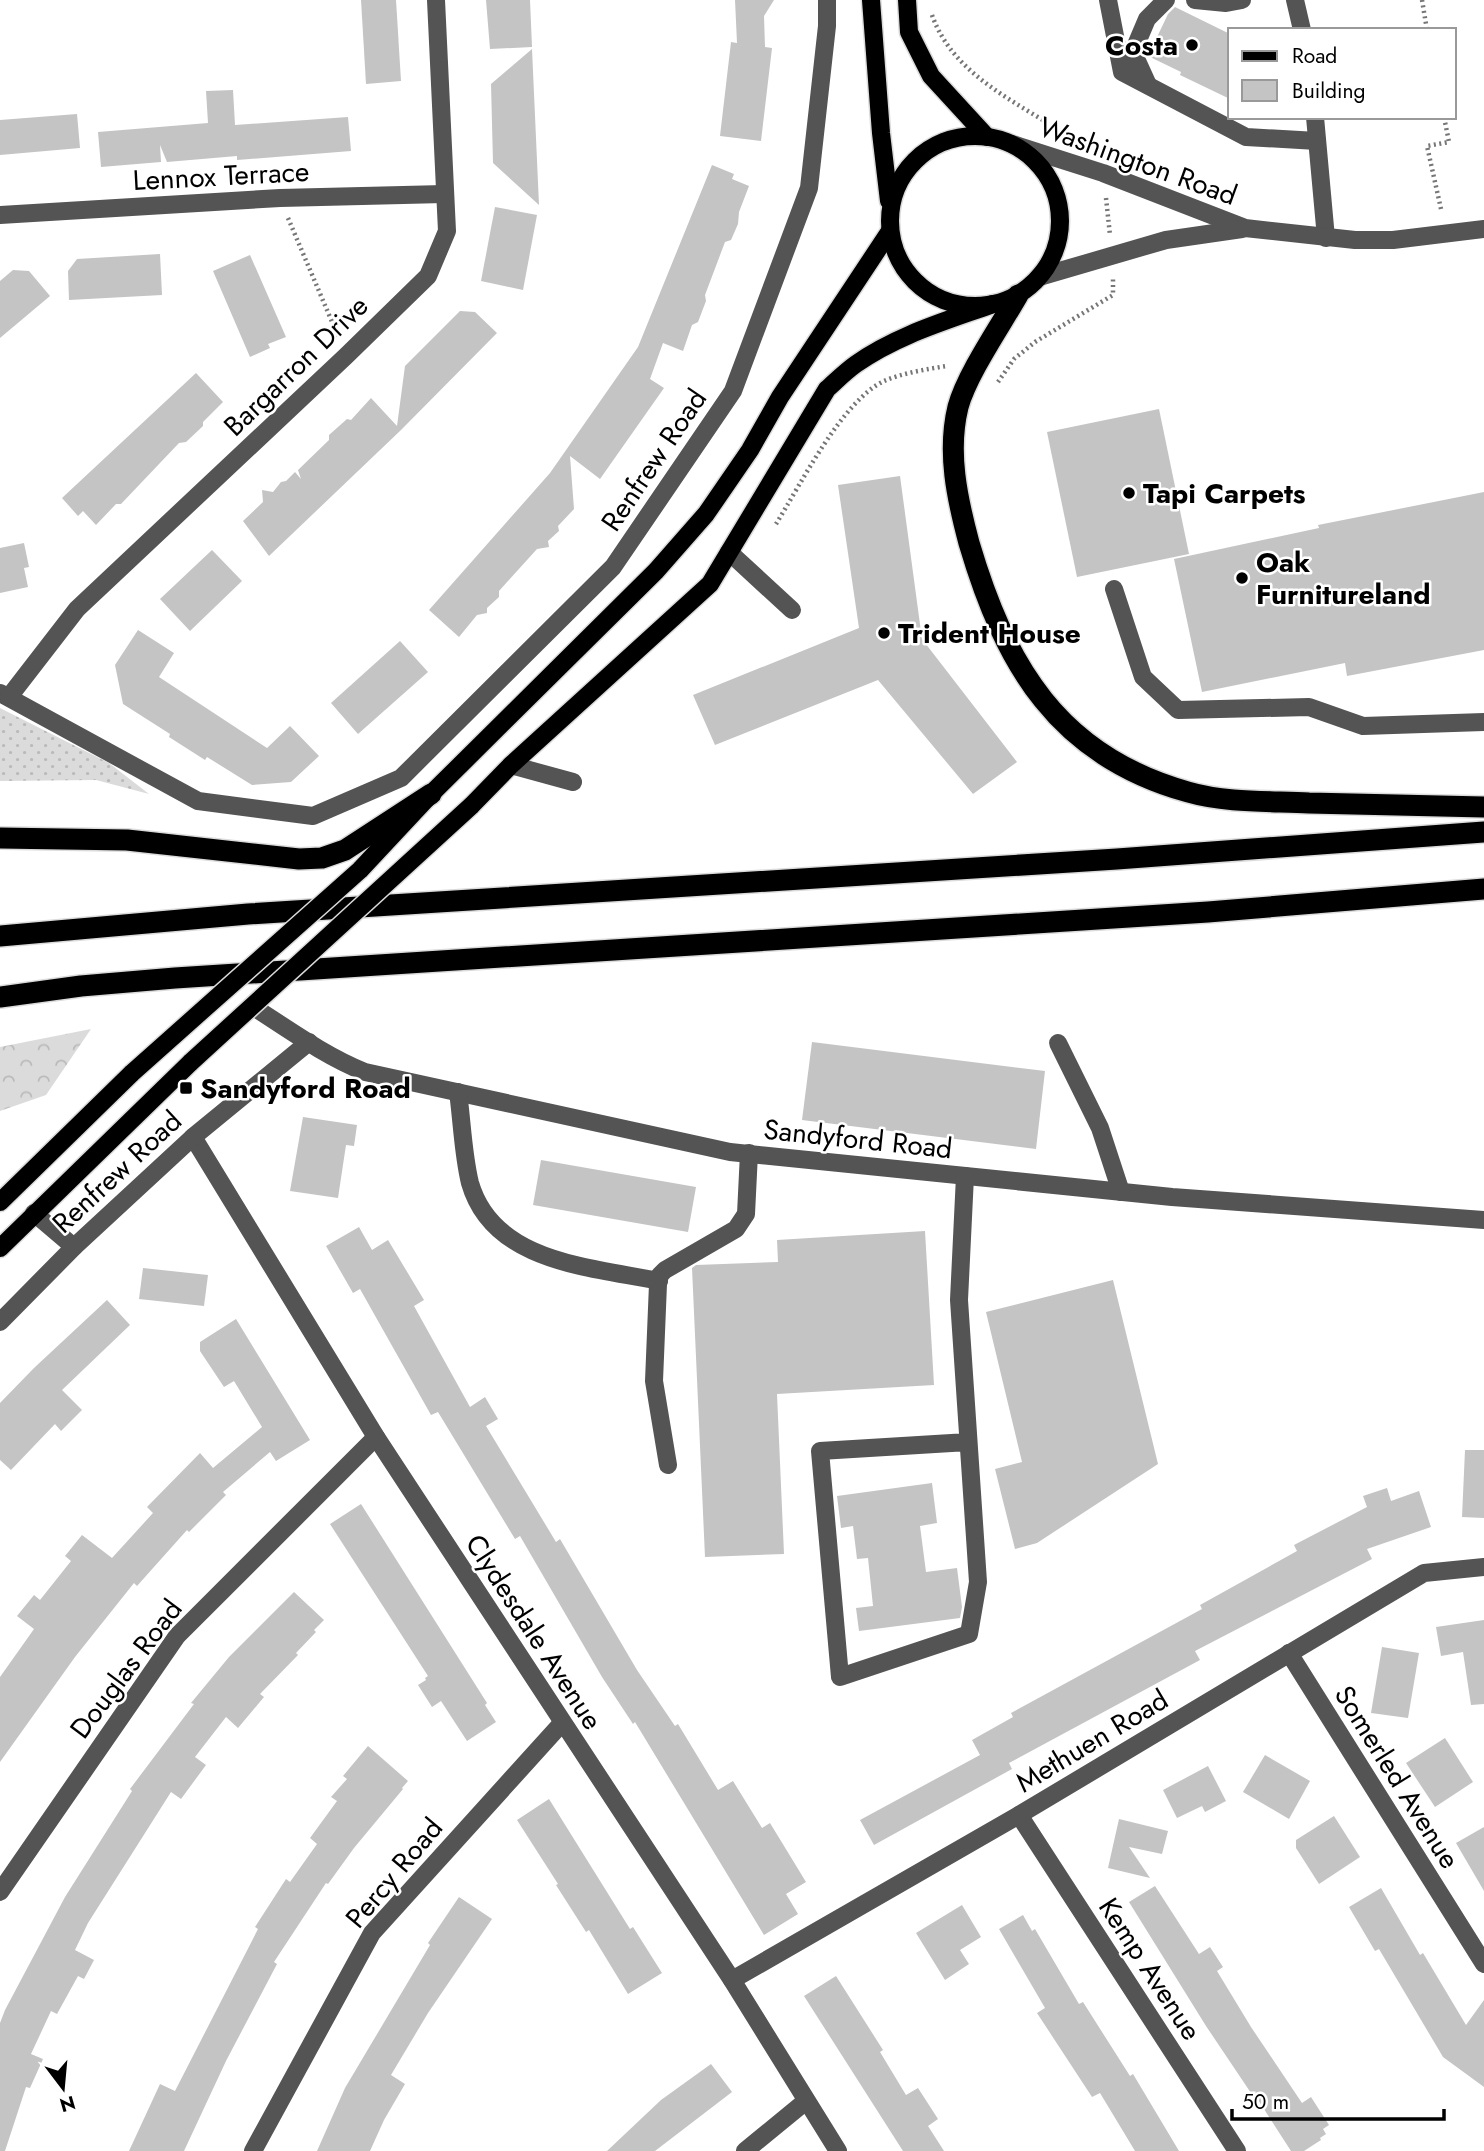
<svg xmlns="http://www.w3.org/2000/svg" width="1484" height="2151" font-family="Jost,sans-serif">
<defs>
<pattern id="grass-dots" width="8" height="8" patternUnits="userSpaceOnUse" patternTransform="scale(1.75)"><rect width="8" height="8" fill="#dbdbdb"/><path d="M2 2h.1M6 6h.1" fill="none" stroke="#bababa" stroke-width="1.8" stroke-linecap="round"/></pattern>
<pattern id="forest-crowns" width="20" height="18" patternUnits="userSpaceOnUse" patternTransform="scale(1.75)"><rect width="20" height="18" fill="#dbdbdb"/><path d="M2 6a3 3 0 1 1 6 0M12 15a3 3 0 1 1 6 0" fill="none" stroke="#bababa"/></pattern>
</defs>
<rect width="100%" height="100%" fill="#fff"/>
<polygon fill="url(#grass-dots)" points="0,708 109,763 149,794 96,780 0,781"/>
<polygon fill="url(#forest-crowns)" points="91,1029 46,1095 0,1111 0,1047"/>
<g fill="#c4c4c4">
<polygon points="361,0 396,0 401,81 366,84"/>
<polygon points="486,0 530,0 532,47 490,49"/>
<polygon points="735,0 774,0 764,16 765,47 772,48 761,141 720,136 731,42 737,43"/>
<polygon points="1175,7 1230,34 1230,99 1180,75 1181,72 1148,56 1168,14"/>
<polygon points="532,49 539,205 493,163 491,84"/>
<polygon points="233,90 235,125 348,117 351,151 237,160 237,156 167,162 160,145 161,162 101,167 98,132 208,123 206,91"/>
<polygon points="77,114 80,148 0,155 0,120"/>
<polygon points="712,165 734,174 732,179 749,186 739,212 738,224 731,240 725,242 705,295 706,301 698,322 692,325 683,351 663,343 650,379 664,388 600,479 570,456 574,509 558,526 559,531 548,541 549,547 537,549 499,591 499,597 487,608 487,613 477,615 459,637 429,610 550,473 638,347"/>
<polygon points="495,207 537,215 523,290 481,281"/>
<polygon points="160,254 162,295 69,300 68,271 77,259"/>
<polygon points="250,255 286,337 268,344 270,348 250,357 213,271"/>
<polygon points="13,270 29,271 50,296 0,338 0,281"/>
<polygon points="460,311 475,312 497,333 401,430 269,556 243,521 263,502 262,490 273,492 281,482 286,481 295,472 301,479 298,470 329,440 329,435 347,419 351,420 371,398 397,426 405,366"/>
<polygon points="196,373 223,402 203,422 203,426 186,442 179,443 121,504 116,504 96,525 83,511 78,516 62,498"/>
<polygon points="1159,409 1189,554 1077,577 1047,432"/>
<polygon points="900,476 922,639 1017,762 973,794 878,680 715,745 693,695 859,628 838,485"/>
<polygon points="1484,492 1484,650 1347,676 1345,663 1202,692 1174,559 1319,528 1318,525"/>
<polygon points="24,543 29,567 24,568 28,587 0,593 0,548"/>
<polygon points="212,550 242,581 190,631 160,599"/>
<polygon points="138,630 174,653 159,677 267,748 290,726 319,756 291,782 252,785 207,757 205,760 169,737 170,734 123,704 115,665"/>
<polygon points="400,641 428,672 358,734 331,703"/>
<polygon points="812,1042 1045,1071 1036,1149 802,1120"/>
<polygon points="303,1117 357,1125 354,1146 346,1145 338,1198 290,1191"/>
<polygon points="541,1160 696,1187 688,1232 533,1205"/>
<polygon points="359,1227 372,1250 388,1240 424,1300 414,1306 470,1407 485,1397 498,1419 486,1426 556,1542 560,1539 637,1670 675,1726 678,1724 718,1790 733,1781 762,1828 770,1823 806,1882 786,1894 798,1914 764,1935 635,1722 633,1724 602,1677 520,1536 515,1539 438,1412 431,1415 360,1289 353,1293 326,1246"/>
<polygon points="925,1231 934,1385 777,1394 784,1554 705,1557 692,1268 696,1265 778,1262 777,1240"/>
<polygon points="143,1268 208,1275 204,1306 139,1299"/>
<polygon points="1113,1280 1158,1464 1037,1543 1015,1549 995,1469 1022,1462 986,1312"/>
<polygon points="107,1300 130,1325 62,1390 82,1410 61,1431 55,1424 11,1470 0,1460 0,1403 34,1368"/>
<polygon points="236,1319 310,1440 276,1461 270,1452 223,1492 226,1495 189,1532 187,1530 137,1586 134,1583 75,1657 0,1762 0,1677 34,1629 17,1616 34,1595 40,1600 71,1561 65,1556 82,1535 112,1558 153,1513 147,1507 200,1453 213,1468 262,1427 234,1381 224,1387 200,1351 200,1342"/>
<polygon points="1465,1450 1484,1450 1484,1518 1462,1517"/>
<polygon points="932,1483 937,1523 920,1526 926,1572 957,1568 962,1607 960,1618 859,1631 856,1608 873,1606 868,1558 857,1559 853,1526 841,1528 837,1496"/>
<polygon points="1387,1488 1391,1501 1419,1491 1431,1527 1367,1549 1372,1559 1195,1651 1200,1660 1009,1763 1012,1769 874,1845 860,1820 980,1755 972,1740 1013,1717 1011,1713 1202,1609 1200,1605 1297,1551 1294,1545 1367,1507 1363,1496"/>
<polygon points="361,1504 487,1703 485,1705 496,1722 467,1741 441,1701 432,1707 418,1685 426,1680 425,1678 428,1676 330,1524"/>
<polygon points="294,1592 324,1620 314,1630 316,1632 296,1653 298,1655 260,1694 264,1697 238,1728 226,1717 195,1757 206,1765 181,1799 171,1792 88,1923 75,1950 94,1960 84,1979 78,1976 57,2014 51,2011 31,2054 43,2059 30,2088 26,2087 5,2151 0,2151 0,2023 5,2010 65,1897 132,1791 130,1789 194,1704 191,1703 229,1657"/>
<polygon points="1484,1620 1484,1704 1471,1705 1463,1652 1441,1656 1436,1627"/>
<polygon points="1382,1647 1419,1653 1408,1718 1371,1713"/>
<polygon points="1445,1738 1473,1782 1435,1807 1406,1763"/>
<polygon points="368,1746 408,1781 402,1788 403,1789 354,1848 328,1884 326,1883 274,1962 277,1964 226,2061 184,2151 129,2151 160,2084 175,2091 258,1929 255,1927 286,1879 290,1882 317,1844 310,1838 337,1801 331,1797 347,1779 343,1776"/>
<polygon points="1265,1755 1310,1781 1289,1819 1243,1792"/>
<polygon points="1208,1766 1226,1801 1205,1812 1202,1806 1177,1818 1163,1790"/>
<polygon points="549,1799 630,1929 633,1927 662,1973 628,1994 589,1930 586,1932 556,1885 558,1884 517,1820"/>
<polygon points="1334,1816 1360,1857 1319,1884 1296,1848 1296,1840"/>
<polygon points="1119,1819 1168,1831 1162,1854 1129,1847 1150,1878 1108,1868"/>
<polygon points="1484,1827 1484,1891 1456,1843"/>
<polygon points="1155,1886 1199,1954 1210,1947 1223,1967 1217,1971 1251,2027 1302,2103 1311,2097 1329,2125 1323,2129 1326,2134 1320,2138 1321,2140 1304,2151 1291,2151 1253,2092 1251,2093 1206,2026 1129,1902"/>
<polygon points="1381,1888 1420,1955 1423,1953 1466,2025 1484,2000 1484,2087 1443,2057 1379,1949 1375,1951 1349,1907"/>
<polygon points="459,1897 492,1919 428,2013 391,2075 405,2084 384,2120 370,2151 317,2151 345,2088 430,1945 428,1943"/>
<polygon points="962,1905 981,1937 960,1950 969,1964 945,1980 916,1933"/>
<polygon points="1023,1915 1032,1931 1035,1929 1079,2004 1083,2002 1130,2076 1133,2074 1179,2151 1135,2151 1100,2093 1092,2097 1037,2013 1045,2008 999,1929"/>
<polygon points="836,1976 883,2050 880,2052 906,2095 918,2088 938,2119 928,2126 944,2151 903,2151 804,1996"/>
<polygon points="711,2064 732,2092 655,2151 607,2151 661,2100"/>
</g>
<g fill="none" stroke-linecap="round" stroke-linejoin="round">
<g stroke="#dbdbdb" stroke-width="21">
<g id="major">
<polyline points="871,0 881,133 889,201"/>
<polyline points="907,0 909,32 931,76 987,137"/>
<circle cx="975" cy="221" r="85"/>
<path d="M471,806l40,-41 199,-181 117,-195c9,-8 19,-18 29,-25 41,-29 90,-43 137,-60"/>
<polyline points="360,870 431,794 656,571 706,514 750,450 780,397 890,231"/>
<polyline points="0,1202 132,1073"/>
<polyline points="0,1248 191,1062"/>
</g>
</g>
<g stroke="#dbdbdb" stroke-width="24">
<g id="highway">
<path d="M1018,295c-17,30 -51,79 -60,112 -11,45 -1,91 11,136 36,122 89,213 219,249 38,11 81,9 121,11 58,1 117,3 175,4"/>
<polyline points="0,838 127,840 299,859 322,858 345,850 431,794"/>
<polyline points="0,936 248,914 1117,859 1484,832"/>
<polyline points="0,997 81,986 175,978 1208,912 1484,889"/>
</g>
</g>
<g stroke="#767676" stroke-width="4.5" stroke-dasharray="2 3.5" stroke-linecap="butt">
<polyline points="1422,0 1427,30"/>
<path d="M932,15c20,57 77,83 125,114l15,8"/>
<polyline points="1106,198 1110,235"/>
<polyline points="1441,209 1427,146 1449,142 1444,117"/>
<polyline points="288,218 338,336"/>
<polyline points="998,382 1014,359 1035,342 1113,295 1113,279"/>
<path d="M776,524c25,-40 66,-123 108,-143 19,-8 43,-12 63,-15"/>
</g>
<g stroke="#545454" stroke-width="18">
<polyline points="1108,0 1122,72 1246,137 1317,141"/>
<polyline points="1195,0 1226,3 1242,0"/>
<polyline points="1295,0 1302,30"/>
<polyline points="1148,85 1133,52 1147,19 1166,0"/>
<polyline points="1315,117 1326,238"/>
<polyline points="1012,144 1103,173 1245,228 1355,240 1393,240 1484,229"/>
<polyline points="0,215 280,198 444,194"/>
<polyline points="1039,277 1166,240 1242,229"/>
<polyline points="729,552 792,610"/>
<polyline points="1114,589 1143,677 1178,710 1309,707 1363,726 1484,722"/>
<polyline points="0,693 198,801 313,816 401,778 613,567 733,391 809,188 827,26 827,0"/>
<polyline points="9,697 77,609 346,356 428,276 447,231 436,0"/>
<polyline points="511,765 573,782"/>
<path d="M252,1006c36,23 73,50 113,66l365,80 442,45 312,23"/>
<polyline points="1058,1043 1100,1128 1121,1192"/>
<path d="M458,1092c4,29 5,63 12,91 23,80 121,84 189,98"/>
<polyline points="193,1137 376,1437 732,1980 838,2151"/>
<polyline points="965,1176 959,1300 978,1582 969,1634 840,1677 820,1451 968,1442"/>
<polyline points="34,1213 74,1247"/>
<polyline points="0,1322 74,1247 193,1137 309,1042"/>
<polyline points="668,1465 654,1381 658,1284 660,1275 665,1270 736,1229 746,1214 749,1153"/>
<polyline points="1289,1653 1484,1964"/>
<polyline points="1019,1815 1237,2151"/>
<polyline points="0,1892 177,1636 376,1437"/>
<polyline points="732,1980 1019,1815 1424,1573 1484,1567"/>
<polyline points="253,2151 372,1933 562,1723"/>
<polyline points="745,2151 806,2101"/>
</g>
<use href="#major" stroke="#000" stroke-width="18"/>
<use href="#highway" stroke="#000" stroke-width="21"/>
<g stroke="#dbdbdb" stroke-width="21" stroke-linecap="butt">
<g id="major-bridge">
<polyline points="191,1062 471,806"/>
<polyline points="132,1073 360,870"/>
</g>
</g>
<use href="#major-bridge" stroke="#000" stroke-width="18"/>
</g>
<g fill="#000" stroke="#fff" stroke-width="2.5">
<circle cx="1192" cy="45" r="7"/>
<circle cx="1129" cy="493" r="7"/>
<circle cx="1242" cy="578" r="7"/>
<circle cx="884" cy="633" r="7"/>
<rect x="179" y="1081" width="14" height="14" rx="3.5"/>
</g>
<g text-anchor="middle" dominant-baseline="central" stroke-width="5" stroke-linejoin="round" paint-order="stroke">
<g font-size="28" font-weight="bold" fill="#000" stroke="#fff" text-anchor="start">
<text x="1178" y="45" text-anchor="end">Costa</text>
<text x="1143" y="493">Tapi Carpets</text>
<text x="1256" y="562">Oak<tspan x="1256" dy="32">Furnitureland</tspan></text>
<text x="898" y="633">Trident House</text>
<text x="200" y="1088">Sandyford Road</text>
</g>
<g font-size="28" fill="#000" stroke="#fff">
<text transform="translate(1138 161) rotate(20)">Washington Road</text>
<text transform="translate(221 176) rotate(-3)">Lennox Terrace</text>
<text transform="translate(296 366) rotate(-44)">Bargarron Drive</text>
<text transform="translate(654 460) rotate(-56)">Renfrew Road</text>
<text transform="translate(858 1139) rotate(6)">Sandyford Road</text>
<text transform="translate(117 1172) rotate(-43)">Renfrew Road</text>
<text transform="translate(534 1632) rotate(57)">Clydesdale Avenue</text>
<text transform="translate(126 1669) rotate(-53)">Douglas Road</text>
<text transform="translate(1092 1741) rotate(-31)">Methuen Road</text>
<text transform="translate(1397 1777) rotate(58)">Somerled Avenue</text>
<text transform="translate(394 1873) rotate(-50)">Percy Road</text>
<text transform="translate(1150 1969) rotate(57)">Kemp Avenue</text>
</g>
</g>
<rect x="1228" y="28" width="228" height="91" fill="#ffffff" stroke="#999999" stroke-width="2"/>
<rect x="1242" y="51" width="35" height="10" fill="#000000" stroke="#999999" stroke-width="2"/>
<text x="1292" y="63" font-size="21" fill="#000000">Road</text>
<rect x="1242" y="80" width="35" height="21" fill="#c4c4c4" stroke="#999999" stroke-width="2"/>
<text x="1292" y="98" font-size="21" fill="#000000">Building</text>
<g transform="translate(63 2088) rotate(164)" stroke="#ffffff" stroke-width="5" paint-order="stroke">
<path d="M0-5L12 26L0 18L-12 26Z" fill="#000000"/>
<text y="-10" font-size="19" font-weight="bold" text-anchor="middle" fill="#000000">N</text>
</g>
<path d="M1232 2109v10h212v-10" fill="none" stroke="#000000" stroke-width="3.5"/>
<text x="1242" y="2109" font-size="21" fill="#000000" stroke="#ffffff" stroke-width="5" paint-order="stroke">50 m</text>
</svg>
